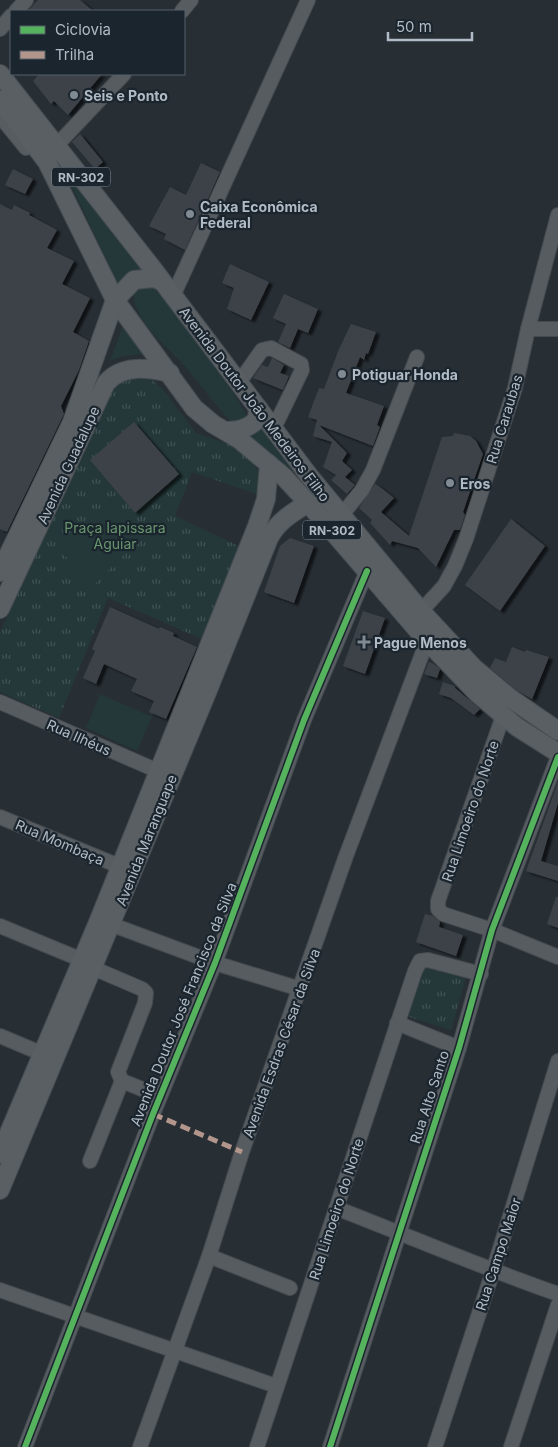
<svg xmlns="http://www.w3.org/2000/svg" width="558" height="1447" font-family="Inter,sans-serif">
<defs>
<pattern id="grass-tufts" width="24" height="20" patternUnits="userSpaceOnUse" patternTransform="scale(1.25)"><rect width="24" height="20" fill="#243839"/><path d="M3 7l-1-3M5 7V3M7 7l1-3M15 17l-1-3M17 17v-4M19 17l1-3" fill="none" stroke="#415354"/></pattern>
<filter id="shadow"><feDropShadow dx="4" dy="2.5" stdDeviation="1" flood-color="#0009"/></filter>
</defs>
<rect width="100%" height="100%" fill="#272e34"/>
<g fill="url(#grass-tufts)">
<polygon points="142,377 153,381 162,388 196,433 231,445 253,462 262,480 262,496 192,472 175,516 241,547 204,640 108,598 59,718 0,692 0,632 114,388 127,379"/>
<polygon points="425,962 467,974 451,1030 406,1016"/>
</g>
<g fill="#243839">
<polygon points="53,147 151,270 120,288"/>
<path d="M139,286h14l66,83 28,46 -1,4 -11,6c-18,-16 -31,-37 -47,-55 -19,-24 -51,-43 -55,-76z"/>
<polygon points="124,322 148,354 123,356 110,361"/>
<polygon points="262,424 297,478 246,437"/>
<polygon points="115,500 146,532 92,587 63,553"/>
<polygon points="100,694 152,717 137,751 86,728"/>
</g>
<g fill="#3e4349" filter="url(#shadow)">
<polygon points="38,0 80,0 93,11 28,11"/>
<polygon points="39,74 102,74 68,115 54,101 51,104 33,81"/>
<polygon points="80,134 103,162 95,169 72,142"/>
<polygon points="201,163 220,172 185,250 164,239 166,234 149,226 170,187 186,195"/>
<polygon points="13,169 33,179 25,194 5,185"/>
<polygon points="0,204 12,210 14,205 30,213 29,215 57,230 47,248 74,261 62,284 90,298 73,332 89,341 79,370 61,406 64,414 63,416 7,532 0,529"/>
<polygon points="230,264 269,282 251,320 227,309 234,288 222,283"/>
<polygon points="284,294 318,309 308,333 298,329 290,348 278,342 286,324 273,318"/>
<polygon points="351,324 376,332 368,354 366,353 364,360 360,357 346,393 384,406 377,425 380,427 373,446 319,425 347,453 342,461 352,470 345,477 355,485 347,494 331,480 336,475 323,467 332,442 313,436 317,420 308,417 319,388 324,389 339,349"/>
<polygon points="272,358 284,365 280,373 289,376 283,390 253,378 262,365 268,367"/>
<polygon points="134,422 179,474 135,513 90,460"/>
<polygon points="454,433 470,436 476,441 483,454 463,512 465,515 460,530 454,530 436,567 418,548 392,541 390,545 370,523 372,520 359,508 375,484 380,487 394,498 381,512 409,536 442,437 453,436"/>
<polygon points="511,519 545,546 500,611 465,585"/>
<polygon points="290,538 314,546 294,603 264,592 280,546"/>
<polygon points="110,607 159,629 160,627 174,633 173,636 197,647 166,719 149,712 154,701 131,691 137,679 104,664 96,684 83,678 95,651 92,649"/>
<polygon points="363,611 385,618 365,674 343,666"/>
<polygon points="512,647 525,652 526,650 549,657 532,699 516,690 490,668 495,658 506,662"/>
<polygon points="429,662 434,664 440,669 437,678 424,674"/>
<polygon points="443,682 455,686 455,688 480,709 474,715 451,698 439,694"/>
<polygon points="558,782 558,803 541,861 558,866 558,881 526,871"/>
<polygon points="556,897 558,897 558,928 547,924"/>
<polygon points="425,914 433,916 440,922 439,927 463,935 456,956 416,942"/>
</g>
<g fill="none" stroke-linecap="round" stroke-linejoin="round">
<g stroke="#454a4f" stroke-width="16">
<g id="minor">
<polyline points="16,11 26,0"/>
<polyline points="182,11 191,0"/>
<polyline points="0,29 11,16"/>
<polyline points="0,116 26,148"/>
<polyline points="56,146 124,74"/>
<polyline points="173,296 308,0"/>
<polyline points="528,329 558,329"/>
<polyline points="238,384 262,350 271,348 301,364 302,370 274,428"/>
<polyline points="341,516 362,490 373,470 417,357"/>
<polyline points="421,611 444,586 455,566 466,539 515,388 528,329 558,215"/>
<polyline points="0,702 158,771"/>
<polyline points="503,716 438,901 438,909 443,914 492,930 558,957"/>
<polyline points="0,817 119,866"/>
<polyline points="102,921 215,963 300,989"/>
<polyline points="0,926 82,960"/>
<polyline points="93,968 142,989 146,993 145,1003 118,1072 122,1081 152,1093"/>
<polyline points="397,1023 459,1048"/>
<polyline points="0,1036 50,1057"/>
<polyline points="90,1161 122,1081"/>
<path d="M336,1208c75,29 147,60 222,86"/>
<polyline points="209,1256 290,1288"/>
<polyline points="0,1290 276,1386"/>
<polyline points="25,1447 153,1114 215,963 304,720 367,571"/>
<polyline points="140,1447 209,1256 242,1152 346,856 427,641"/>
<polyline points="257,1447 415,971 420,961 428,960 481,974"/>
<polyline points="330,1447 459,1048 492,930 558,757"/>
<polyline points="435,1447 493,1271 558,1061"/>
<polyline points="511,1447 558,1305"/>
</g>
</g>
<g stroke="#444b51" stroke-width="20">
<g id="major">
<polyline points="0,74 153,269 310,477 421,611 474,668 510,698 558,731"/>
<polyline points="0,100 47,162 115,300 194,408 213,424 240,440 284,477 308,503 427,641 478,694 517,727 558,753"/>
<path d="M225,431c14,0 22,-2 32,-11l1,-12"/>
<polyline points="0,572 72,422 115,300 134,280 154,278 161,281"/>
<path d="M0,609l106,-226c16,-19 42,-15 64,-10"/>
<polyline points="0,1154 99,920 257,526 266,499 269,464"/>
<path d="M0,1190l206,-495 63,-157c9,-17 23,-25 39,-35"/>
</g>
</g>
<use href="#minor" stroke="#575c61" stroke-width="14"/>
<use href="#major" stroke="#595f63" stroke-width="18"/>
<polyline stroke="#b2968c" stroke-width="5" stroke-dasharray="10 5" stroke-linecap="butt" points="153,1114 242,1152"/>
<g stroke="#1b252e" stroke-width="9">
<g id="cycleway">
<polyline points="25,1447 153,1114 215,963 304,720 367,571"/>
<polyline points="330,1447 459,1048 492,930 558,757"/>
</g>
</g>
<use href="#cycleway" stroke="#56b35d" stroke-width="6"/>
</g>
<g fill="#808a92" stroke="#1b252e" stroke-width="2">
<circle cx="74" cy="95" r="5"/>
<circle cx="190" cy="214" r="5"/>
<circle cx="342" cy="374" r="5"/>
<circle cx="450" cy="483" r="5"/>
<path d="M361.5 634.5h5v5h5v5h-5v5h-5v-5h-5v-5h5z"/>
</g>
<g text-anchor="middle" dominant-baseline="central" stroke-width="4.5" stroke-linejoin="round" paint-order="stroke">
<g fill="#1b252e" stroke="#838e98" stroke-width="1">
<rect x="52" y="167.5" width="58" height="19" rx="4"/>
<rect x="303" y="520.5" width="58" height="19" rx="4"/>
</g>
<g font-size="12" font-weight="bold" fill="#b0bbc5">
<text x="81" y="177">RN-302</text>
<text x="332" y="530">RN-302</text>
</g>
<g font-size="14" font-weight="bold" fill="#b0bbc5" stroke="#1b252e" text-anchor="start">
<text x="84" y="95">Seis e Ponto</text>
<text x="200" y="206">Caixa Econômica<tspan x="200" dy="16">Federal</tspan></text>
<text x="352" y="374">Potiguar Honda</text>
<text x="460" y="483">Eros</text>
<text x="374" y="642">Pague Menos</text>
</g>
<g font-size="14" fill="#b0bbc5" stroke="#1b252e">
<text transform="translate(255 404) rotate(53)">Avenida Doutor João Medeiros Filho</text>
<text transform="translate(504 419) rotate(-73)">Rua Caraubas</text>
<text transform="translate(68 465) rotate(-65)">Avenida Guadalupe</text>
<text transform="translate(79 737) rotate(24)">Rua Ilhéus</text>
<text transform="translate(470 811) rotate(-71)">Rua Limoeiro do Norte</text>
<text transform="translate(146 840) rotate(-68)">Avenida Maranguape</text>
<text transform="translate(60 842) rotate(23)">Rua Mombaça</text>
<text transform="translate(183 1004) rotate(-68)">Avenida Doutor José Francisco da Silva</text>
<text transform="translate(281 1043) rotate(-70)">Avenida Esdras César da Silva</text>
<text transform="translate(429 1097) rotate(-72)">Rua Alto Santo</text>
<text transform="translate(336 1209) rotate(-72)">Rua Limoeiro do Norte</text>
<text transform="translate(498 1254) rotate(-72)">Rua Campo Maior</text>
</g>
<g font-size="14" fill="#68956d" stroke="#1b252e">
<text x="115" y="527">Praça Iapissara<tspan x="115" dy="16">Aguiar</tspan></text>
</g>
</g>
<rect x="10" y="10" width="175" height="65" fill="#1b252e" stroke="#57616a"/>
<rect x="20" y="26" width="25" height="8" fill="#56b35d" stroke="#57616a"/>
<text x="55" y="35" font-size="15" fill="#b0bbc5">Ciclovia</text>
<rect x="20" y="51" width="25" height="8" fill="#b2968c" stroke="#57616a"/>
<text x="55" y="60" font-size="15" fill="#b0bbc5">Trilha</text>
<path d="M388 32v8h84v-8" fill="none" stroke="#b0bbc5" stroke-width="2.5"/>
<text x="396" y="32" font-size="15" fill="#b0bbc5" stroke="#1b252e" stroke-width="4" paint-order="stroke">50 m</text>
</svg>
